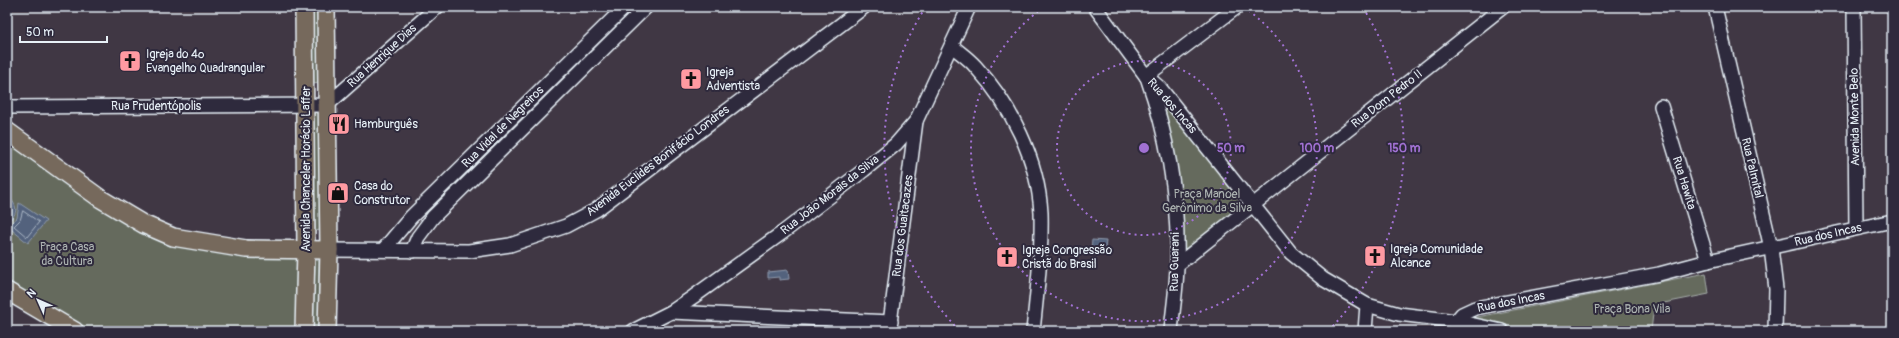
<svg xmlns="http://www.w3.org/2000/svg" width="1899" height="338" font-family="Pangolin,sans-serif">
<rect width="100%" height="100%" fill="#403744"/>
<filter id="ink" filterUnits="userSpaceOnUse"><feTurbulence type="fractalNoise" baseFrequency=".025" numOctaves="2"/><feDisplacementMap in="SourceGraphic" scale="8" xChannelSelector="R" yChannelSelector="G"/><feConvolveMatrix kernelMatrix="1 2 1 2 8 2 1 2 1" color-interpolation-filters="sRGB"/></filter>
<g filter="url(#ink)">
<g fill="#656a5d" stroke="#a6aeaa">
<polygon points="312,7 317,7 318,83 314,84"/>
<polygon points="628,7 644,7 428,218 421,211"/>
<polygon points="1163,97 1248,207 1182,254 1168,128"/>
<polygon points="313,108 319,108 320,230 315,231"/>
<polygon points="7,138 132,225 303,257 300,331 87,331 36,304 7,286"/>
<polygon points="315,260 319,261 318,331 313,331"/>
<polygon points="1706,273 1709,294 1654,305 1651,331 1528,331 1467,319"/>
</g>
<g fill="#53627d" stroke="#8f9bae">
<path d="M7,196c10,7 13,19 0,25z"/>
<polygon points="19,203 46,221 28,243 7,226 17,218"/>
<polygon points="1092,240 1106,241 1105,249 1091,251"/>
<polygon points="788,270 789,279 779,280 779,277 768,278 768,272"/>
</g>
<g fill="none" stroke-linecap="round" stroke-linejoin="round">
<polygon stroke="#acb8c7" stroke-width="1" points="23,211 39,222 27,237 14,226 20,220"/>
<g stroke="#e8f1f8" stroke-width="16">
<g id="minor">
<polyline points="1095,7 1146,76 1160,88 1291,253 1323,279 1367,305 1399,314 1456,321 1462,314 1475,308 1659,274 1708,261 1892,221"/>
<polyline points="1715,7 1771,248 1776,289 1775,331"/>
<polyline points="1854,7 1856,228"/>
<path d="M952,46c8,7 16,12 23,20 36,39 63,93 66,147 1,39 -4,79 -8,118"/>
<polyline points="1146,76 1237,7"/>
<path d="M1147,77c21,60 32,123 30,187 0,22 -4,45 -6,67"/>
<polyline points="1661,106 1708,261"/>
<polyline points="7,107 327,105 437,7"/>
<polyline points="384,249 411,217 625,7"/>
<polyline points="329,250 469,251 510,245 566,226 596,210 864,7"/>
<polyline points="412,251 418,237 433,217 646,7"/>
<polyline points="1177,265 1503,7"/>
<polyline points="671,312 891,322"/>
<polyline points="633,331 671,312 693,297 782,233 864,170 896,144 916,121 969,7"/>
<polyline points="889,331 916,121"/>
<polyline points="1365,331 1367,305"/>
<polyline points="1455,331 1456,321 1502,331"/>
</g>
</g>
<g stroke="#e8f1f8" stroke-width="20">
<g id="major">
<polyline points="304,7 306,250 304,331"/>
<polyline points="326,7 329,250 327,331"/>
<polyline points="7,131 101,199 143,224 173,237 246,249 329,250"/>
<polyline points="7,291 75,331"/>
</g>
</g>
<use href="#minor" stroke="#2f2a3d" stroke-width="13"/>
<use href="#major" stroke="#76695c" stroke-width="17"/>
</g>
</g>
<g fill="none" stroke="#a171d3" stroke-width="2" stroke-dasharray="2 4">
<circle cx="1144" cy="148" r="87"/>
<path d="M1244 7A173 173 0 1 1 1044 7"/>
<path d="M959 330A260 260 0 0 1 925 8M1363 8A260 260 0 0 1 1329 330"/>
</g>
<defs>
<g id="church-square" transform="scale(1.15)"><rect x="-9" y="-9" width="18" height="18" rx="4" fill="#ff9aa2" stroke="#2f2a3d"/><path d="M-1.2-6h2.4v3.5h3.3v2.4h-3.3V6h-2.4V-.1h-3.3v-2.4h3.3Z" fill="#111"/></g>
<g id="restaurant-square" transform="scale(1.15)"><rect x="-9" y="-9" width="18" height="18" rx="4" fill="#ff9aa2" stroke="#2f2a3d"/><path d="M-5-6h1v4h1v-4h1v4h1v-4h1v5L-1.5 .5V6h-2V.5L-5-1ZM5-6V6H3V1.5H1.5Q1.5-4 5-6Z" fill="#111"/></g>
<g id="shop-square" transform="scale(1.15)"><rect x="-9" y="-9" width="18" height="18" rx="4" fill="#ff9aa2" stroke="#2f2a3d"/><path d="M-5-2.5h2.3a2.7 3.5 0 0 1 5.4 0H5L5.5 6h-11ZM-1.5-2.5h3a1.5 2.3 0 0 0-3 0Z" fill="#111"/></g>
</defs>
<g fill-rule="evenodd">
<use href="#church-square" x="130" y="61"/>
<use href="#church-square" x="691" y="79"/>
<use href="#restaurant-square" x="339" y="124"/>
<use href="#shop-square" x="338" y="193"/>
<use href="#church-square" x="1375" y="256"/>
<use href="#church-square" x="1007" y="257"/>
</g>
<g text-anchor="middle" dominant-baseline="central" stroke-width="4" stroke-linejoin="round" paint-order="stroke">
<g font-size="12" fill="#e8f1f8" stroke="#2f2a3d" text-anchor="start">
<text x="146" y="54">Igreja do 4º<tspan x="146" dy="14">Evangelho Quadrangular</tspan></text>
<text x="706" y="72">Igreja<tspan x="706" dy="14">Adventista</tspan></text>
<text x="354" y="124">Hamburguês</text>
<text x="354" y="186">Casa do<tspan x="354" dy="14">Construtor</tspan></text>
<text x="1390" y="249">Igreja Comunidade<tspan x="1390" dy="14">Alcance</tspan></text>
<text x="1022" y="250">Igreja Congressão<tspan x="1022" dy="14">Cristã do Brasil</tspan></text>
</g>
<g font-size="12" fill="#e8f1f8" stroke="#2f2a3d">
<text transform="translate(382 56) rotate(-42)">Rua Henrique Dias</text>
<text transform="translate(1387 99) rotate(-38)">Rua Dom Pedro II</text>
<text x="156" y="106">Rua Prudentópolis</text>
<text transform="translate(1172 106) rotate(49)">Rua dos Incas</text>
<text transform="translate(1855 117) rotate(-91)">Avenida Monte Belo</text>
<text transform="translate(503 127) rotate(-45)">Rua Vidal de Negreiros</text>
<text transform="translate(658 161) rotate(-37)">Avenida Euclides Bonifácio Londres</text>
<text transform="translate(1752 168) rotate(77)">Rua Palmital</text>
<text transform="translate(306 169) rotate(-90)">Avenida Chanceler Horácio Laffer</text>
<text transform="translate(1684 183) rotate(73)">Rua Hawita</text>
<text transform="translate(830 195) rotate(-38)">Rua João Morais da Silva</text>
<text transform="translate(903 226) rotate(-83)">Rua dos Guaitacazes</text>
<text transform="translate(1828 235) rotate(-13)">Rua dos Incas</text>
<text transform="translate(1175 262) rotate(-89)">Rua Guarani</text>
<text transform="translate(1511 302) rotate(-11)">Rua dos Incas</text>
</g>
<g font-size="12" fill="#adb4b2" stroke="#2f2a3d">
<text x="1207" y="194">Praça Manoel<tspan x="1207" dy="14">Gerônimo da Silva</tspan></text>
<text x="67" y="247">Praça Casa<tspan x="67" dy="14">da Cultura</tspan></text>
<text x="1632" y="309">Praça Bona Vila</text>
</g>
</g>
<circle cx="1144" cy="148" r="6" fill="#a171d3" stroke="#2f2a3d" stroke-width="2"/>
<g font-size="12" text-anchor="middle" font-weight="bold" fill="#a171d3" stroke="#2f2a3d" stroke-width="4" stroke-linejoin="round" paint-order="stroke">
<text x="1231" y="152">50 m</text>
<text x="1317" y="152">100 m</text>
<text x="1404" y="152">150 m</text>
</g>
<rect width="1899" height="338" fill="none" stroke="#2f2a3d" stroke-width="24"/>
<rect x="12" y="12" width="1875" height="314" fill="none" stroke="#e8f1f8" stroke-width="1.5" filter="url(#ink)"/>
<g transform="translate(38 300) rotate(315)" stroke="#2f2a3d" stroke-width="3" paint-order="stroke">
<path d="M0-3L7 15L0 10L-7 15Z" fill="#e8f1f8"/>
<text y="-6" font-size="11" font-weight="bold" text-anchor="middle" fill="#e8f1f8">N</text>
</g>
<path d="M20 36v6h87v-6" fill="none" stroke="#e8f1f8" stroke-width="2"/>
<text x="26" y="36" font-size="12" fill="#e8f1f8" stroke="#2f2a3d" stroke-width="3" paint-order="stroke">50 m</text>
</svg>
